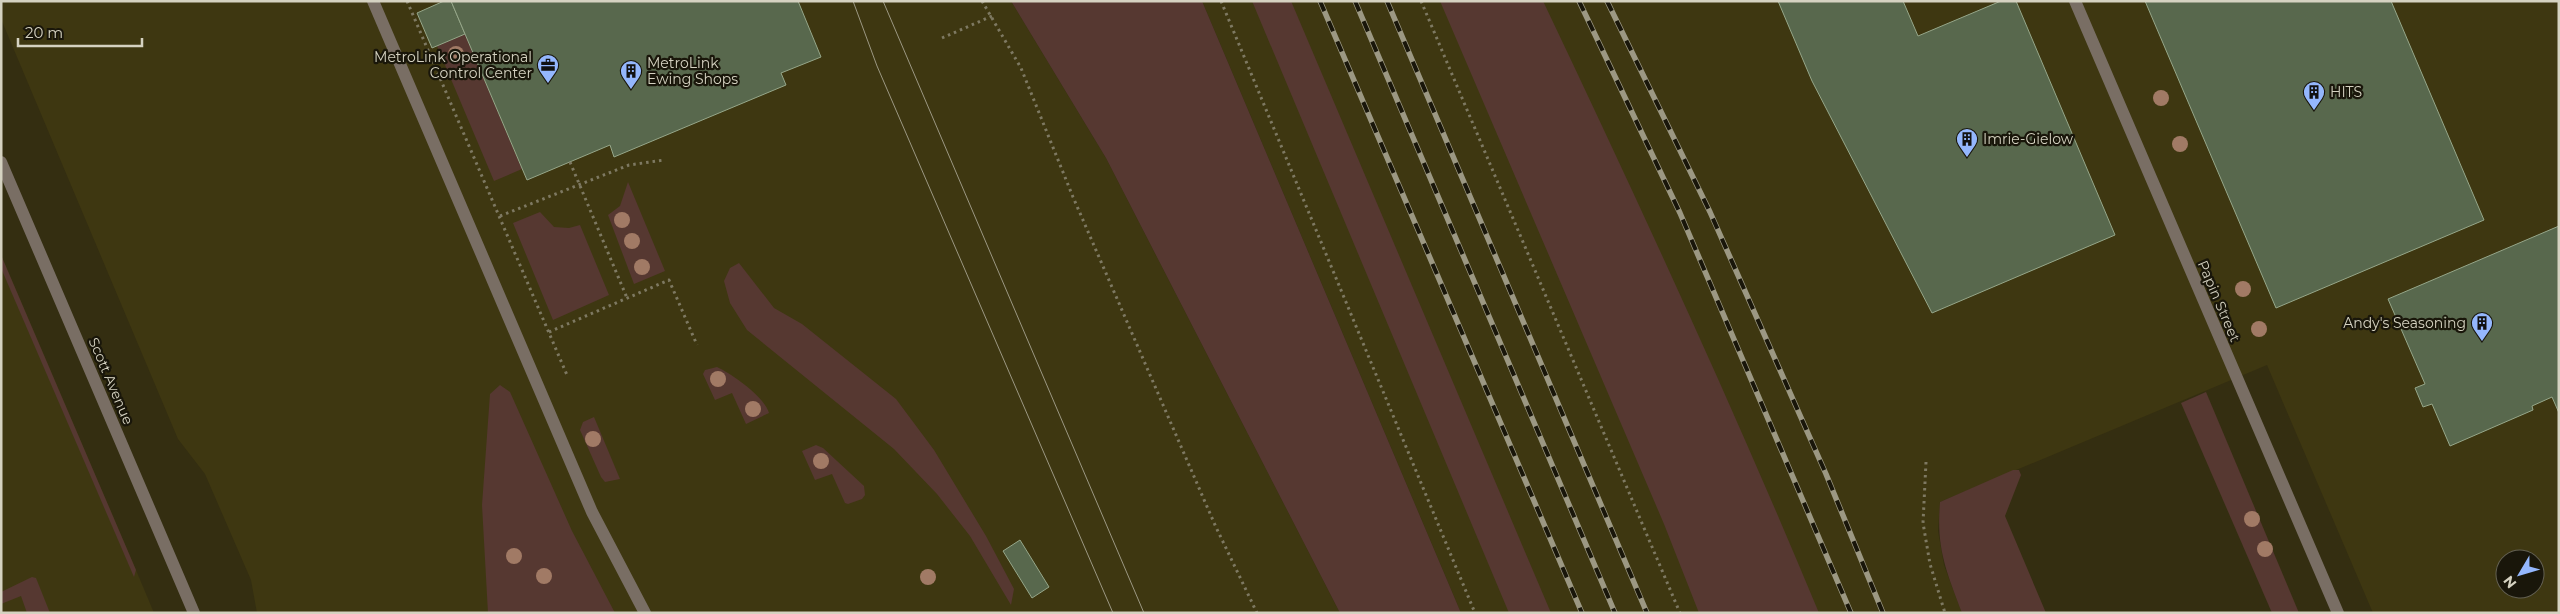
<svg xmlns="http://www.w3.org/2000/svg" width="2560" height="614" font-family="Montserrat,sans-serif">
<rect width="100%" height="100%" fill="#342e11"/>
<g fill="#3e3711" fill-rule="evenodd">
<polygon points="1,1 1011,1 1106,158 1340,613 257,613 251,580 205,474 178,439 1,19"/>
<path d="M1202,1h1357v612h-186l-106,-248 -327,137 -2,29 6,34 18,48h-501zM2505,559h30v30h-30z"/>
<polygon points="1,255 136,570 154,613 1,613"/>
</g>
<g fill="#563831">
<polygon points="1011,1 1202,1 1461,613 1340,613 1106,158"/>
<polygon points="1252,1 1291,1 1551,613 1509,613"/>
<path d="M1440,1h103c96,202 190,405 276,612h-120l-35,-89z"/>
<polygon points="465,34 522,169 494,181 437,46"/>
<polygon points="628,182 665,271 634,284 608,215 620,206"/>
<polygon points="540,212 554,227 569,228 580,225 609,295 553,320 513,223"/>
<polygon points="1,255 136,570 134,577 1,268"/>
<polygon points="739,263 774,308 802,324 896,399 934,450 986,536 1014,589 1011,605 970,536 937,494 894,449 747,330 730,303 724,281 730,268"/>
<path d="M717,367c15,7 48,30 52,46l-23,11 -14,-31 -17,7 -12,-26 2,-4z"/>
<polygon points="500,385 510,392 572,531 615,613 488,613 482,505 490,394"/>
<polygon points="2206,392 2299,613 2272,613 2181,403"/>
<polygon points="594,417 620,479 605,482 601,477 580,430 583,422"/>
<polygon points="816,445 823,448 864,486 865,495 862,499 848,504 845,503 832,474 815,480 802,451"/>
<path d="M2013,470h6l2,5 -16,41 41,97h-84c-16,-43 -26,-65 -22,-111z"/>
<polygon points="32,577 36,578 50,613 27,613 21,596 1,604 1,592"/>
</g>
<g fill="#58684d" stroke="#96a78a">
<polygon points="444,1 451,1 465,34 432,48 417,13"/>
<polygon points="451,1 798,1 821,57 781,73 786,85 719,113 614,157 610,145 527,180"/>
<polygon points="1778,1 1903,1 1918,36 2001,1 2016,1 2115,235 1932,313 1812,81"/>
<polygon points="2145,1 2391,1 2484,220 2276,308"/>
<polygon points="2559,226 2559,413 2552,397 2532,406 2533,410 2450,446 2432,404 2423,407 2415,388 2425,384 2388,299"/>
<polygon points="1020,540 1049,587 1032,598 1003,551"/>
</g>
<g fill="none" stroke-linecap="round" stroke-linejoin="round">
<g stroke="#7e7962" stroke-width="3" stroke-dasharray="2.5 4" stroke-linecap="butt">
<polyline points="407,1 567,375"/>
<polyline points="982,1 1021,68 1073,197 1215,525 1257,613"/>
<polyline points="1221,1 1475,613"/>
<polyline points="1421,1 1680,613"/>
<polyline points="942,38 992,16"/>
<polyline points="570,162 627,298"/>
<polyline points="500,216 629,165 664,160"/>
<polyline points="549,332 669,280 697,345"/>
<polyline points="1926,462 1923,523 1930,564 1945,613"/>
</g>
<g stroke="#796e64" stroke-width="12">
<polyline points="373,1 592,512 645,613"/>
<polyline points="2075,1 2338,613"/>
<polyline points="1,162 194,613"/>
</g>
<g stroke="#9c9883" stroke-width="1">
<polyline points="853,1 877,66 1113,613"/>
<polyline points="883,1 1144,613"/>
</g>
<g stroke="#9c9883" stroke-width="5.5">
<g id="rail">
<polyline points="1320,1 1582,613"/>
<polyline points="1355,1 1615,613"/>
<polyline points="1387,1 1647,613"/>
<polyline points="1579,1 1680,213 1851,613"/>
<polyline points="1607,1 1710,212 1826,474 1883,613"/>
</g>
</g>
<use href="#rail" stroke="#19160a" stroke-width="4" stroke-dasharray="11" stroke-linecap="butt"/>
</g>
<g fill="#a17a65">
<circle cx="456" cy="54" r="8"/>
<circle cx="2161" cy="98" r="8"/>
<circle cx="2180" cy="144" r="8"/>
<circle cx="622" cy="220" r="8"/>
<circle cx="632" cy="241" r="8"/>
<circle cx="642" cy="267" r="8"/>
<circle cx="2243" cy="289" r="8"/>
<circle cx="2259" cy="329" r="8"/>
<circle cx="718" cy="379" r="8"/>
<circle cx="753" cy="409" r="8"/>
<circle cx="593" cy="439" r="8"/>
<circle cx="821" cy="461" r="8"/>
<circle cx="2252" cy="519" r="8"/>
<circle cx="2265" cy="549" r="8"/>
<circle cx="514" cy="556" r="8"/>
<circle cx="544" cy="576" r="8"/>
<circle cx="928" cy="577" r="8"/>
</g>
<defs>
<g id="office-pin" transform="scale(1.125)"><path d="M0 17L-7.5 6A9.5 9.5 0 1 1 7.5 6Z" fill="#94b7fd" stroke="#19160a"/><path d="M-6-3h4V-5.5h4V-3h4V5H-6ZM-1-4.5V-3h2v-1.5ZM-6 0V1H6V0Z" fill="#111"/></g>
<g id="building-pin" transform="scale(1.125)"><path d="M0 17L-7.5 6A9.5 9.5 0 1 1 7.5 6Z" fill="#94b7fd" stroke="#19160a"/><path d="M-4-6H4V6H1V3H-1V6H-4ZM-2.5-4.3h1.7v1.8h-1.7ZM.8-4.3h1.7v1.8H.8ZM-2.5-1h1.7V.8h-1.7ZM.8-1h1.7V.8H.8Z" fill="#111"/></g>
</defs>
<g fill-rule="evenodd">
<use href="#office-pin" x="548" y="65"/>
<use href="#building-pin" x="631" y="71"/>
<use href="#building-pin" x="2314" y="92"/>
<use href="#building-pin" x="1967" y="139"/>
<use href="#building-pin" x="2482" y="323"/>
</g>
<g text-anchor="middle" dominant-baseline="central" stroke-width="4.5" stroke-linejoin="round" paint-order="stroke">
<g font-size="14" fill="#d5d2c1" stroke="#19160a" text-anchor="start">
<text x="532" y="57" text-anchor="end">MetroLink Operational<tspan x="532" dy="16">Control Center</tspan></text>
<text x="647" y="63">MetroLink<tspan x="647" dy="16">Ewing Shops</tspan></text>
<text x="2330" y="92">HITS</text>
<text x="1983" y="139">Imrie-Gielow</text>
<text x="2466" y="323" text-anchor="end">Andy's Seasoning</text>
</g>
<g font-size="14" fill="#d5d2c1" stroke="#19160a">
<text transform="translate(2219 301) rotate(67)">Papin Street</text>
<text transform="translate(111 381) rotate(67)">Scott Avenue</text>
</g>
</g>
<rect width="2560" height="614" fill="none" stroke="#d5d2c1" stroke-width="5"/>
<g transform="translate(2520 574) rotate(232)"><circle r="24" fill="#19160a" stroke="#646153"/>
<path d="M0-4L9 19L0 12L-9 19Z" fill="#94b7fd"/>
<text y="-8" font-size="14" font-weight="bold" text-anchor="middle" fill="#d5d2c1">N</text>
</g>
<path d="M18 38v8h124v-8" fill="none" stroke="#d5d2c1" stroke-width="2.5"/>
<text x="25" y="38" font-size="15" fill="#d5d2c1" stroke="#19160a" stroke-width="4" paint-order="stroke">20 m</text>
</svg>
